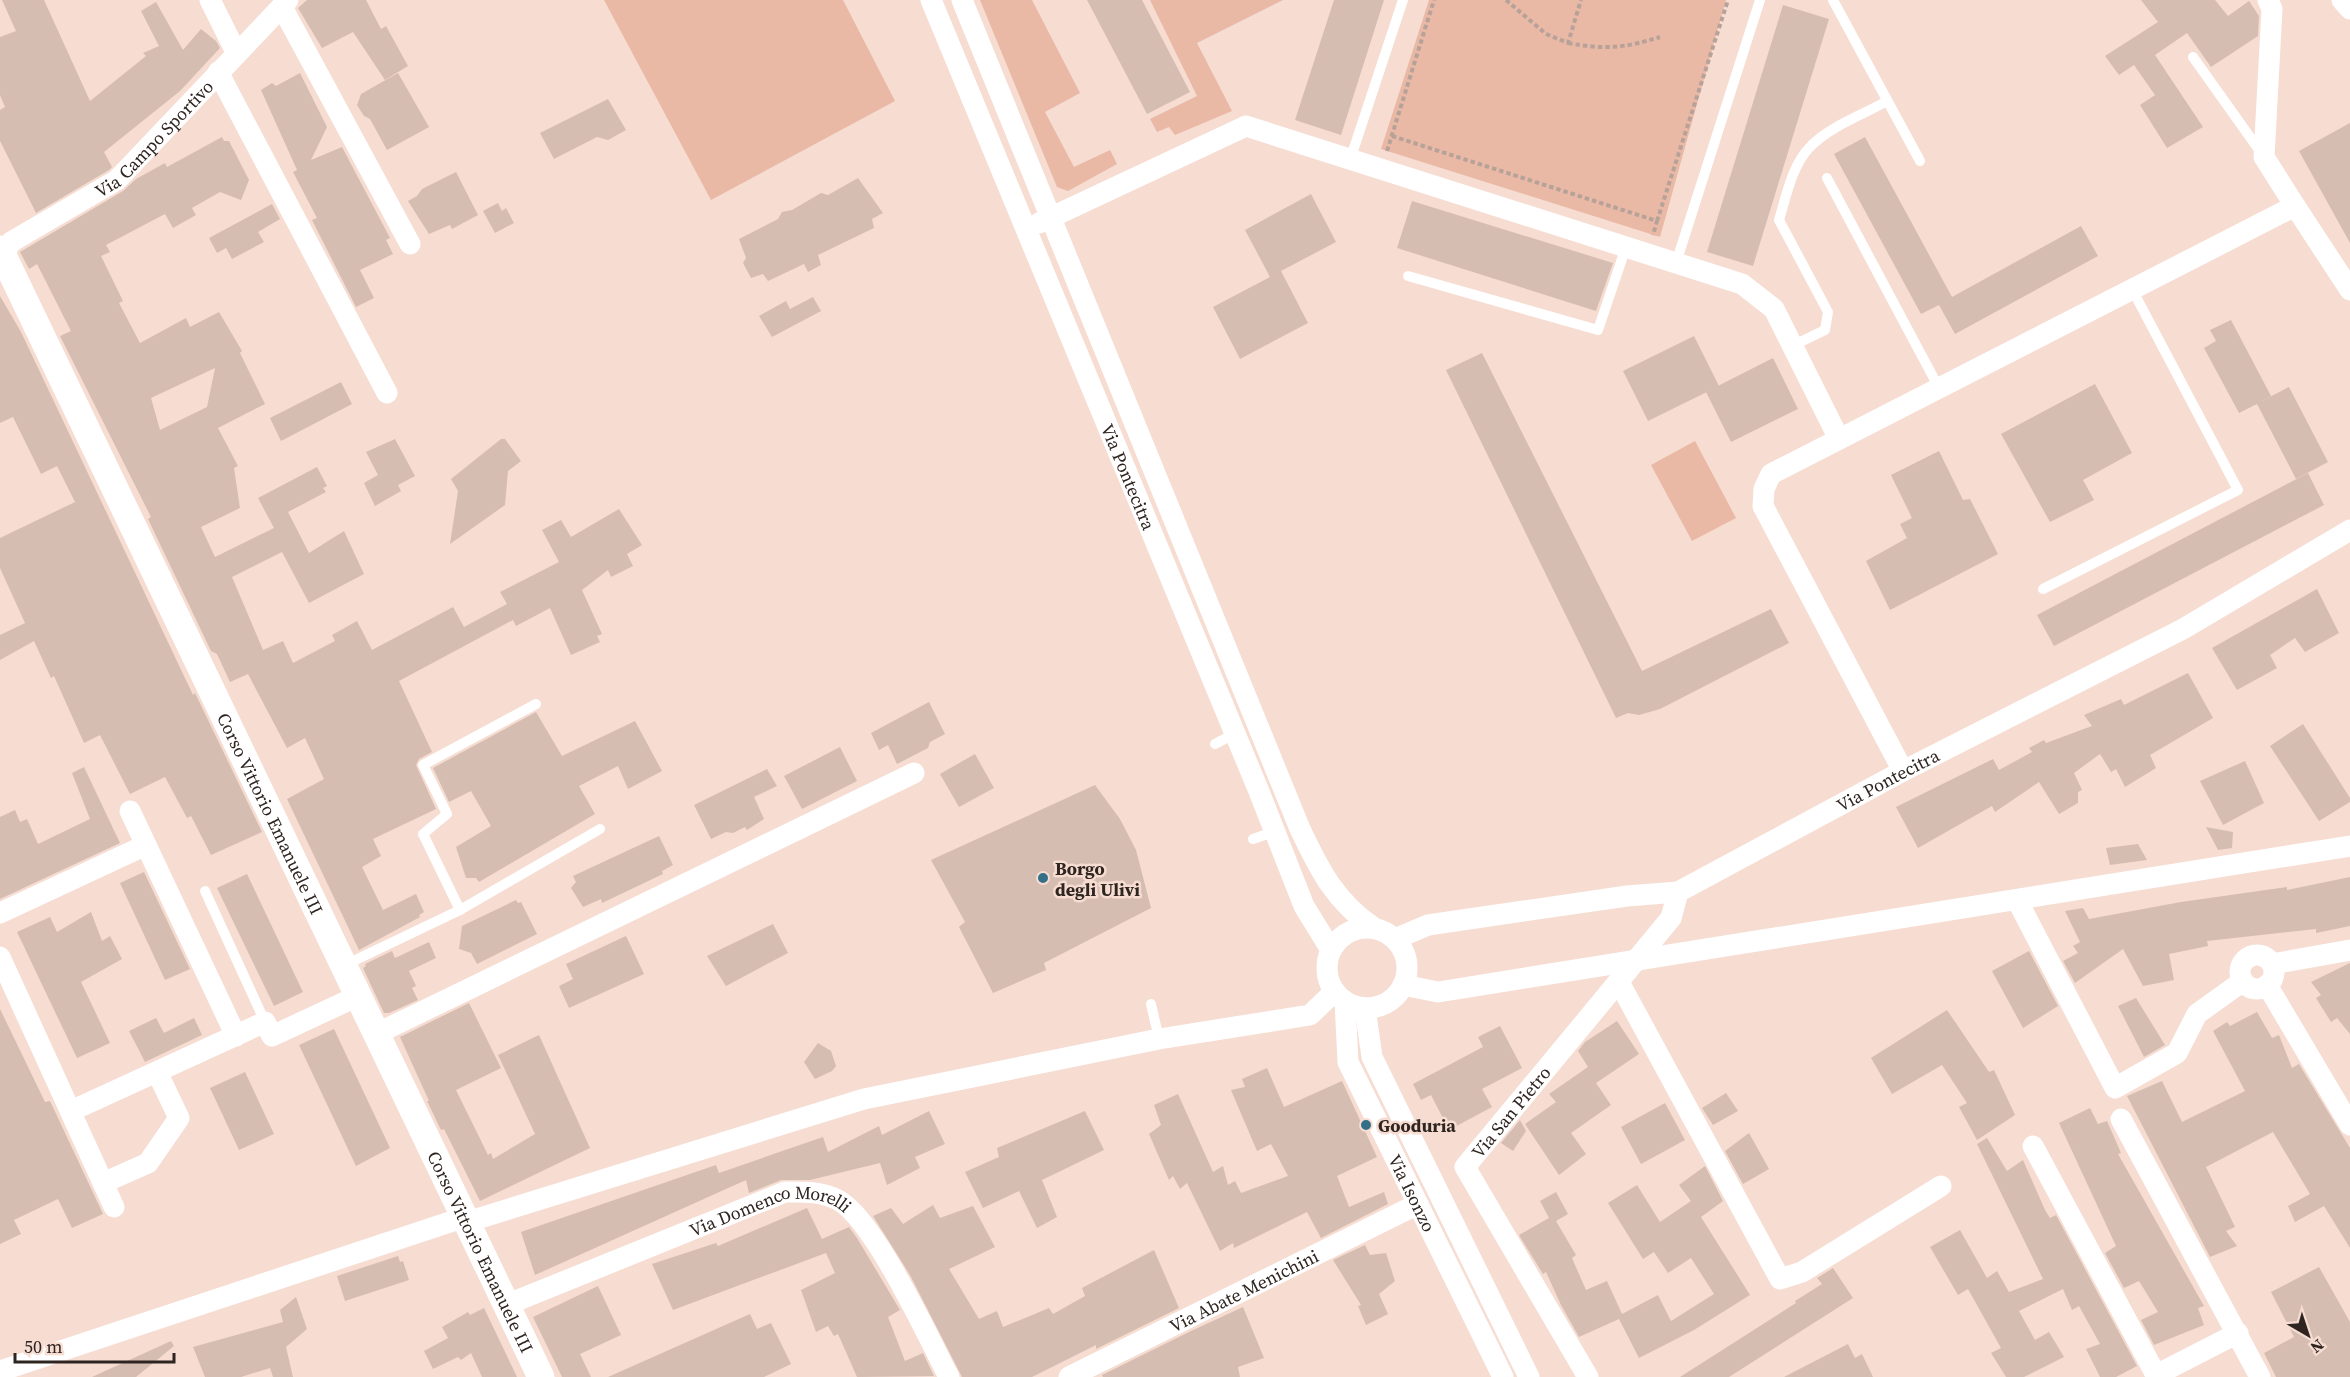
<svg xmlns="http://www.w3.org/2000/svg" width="2350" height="1377" font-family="'Source Serif 4',serif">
<rect width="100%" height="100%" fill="#f6dcd1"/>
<g fill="#e9b9a5">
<polygon points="604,0 843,0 895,101 711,200"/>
<polygon points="980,0 1032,0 1080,93 1045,112 1074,167 1110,150 1117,164 1068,191 1057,187"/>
<polygon points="1150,0 1283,0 1197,43 1232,111 1175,135 1169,127 1157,132 1150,119 1197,96"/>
<polygon points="1429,0 1726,0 1660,237 1381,149"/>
<polygon points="1695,441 1736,518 1692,541 1651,465"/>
</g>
<g fill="#d6bdb2" fill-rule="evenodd">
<polygon points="2,0 44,0 90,101 146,56 143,53 159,46 141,11 156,2 183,50 201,29 216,41 220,48 180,91 104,152 112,167 109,170 36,213 0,141 0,110 5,107 0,95 0,37 16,31"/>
<polygon points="307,0 366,0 381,29 386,26 408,66 385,80 353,32 322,48 298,8"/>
<polygon points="1087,0 1142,0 1190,92 1147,114"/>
<polygon points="1334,0 1384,0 1341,135 1295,120"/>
<polygon points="2141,0 2215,0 2228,16 2249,1 2259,16 2258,36 2211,67 2187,33 2155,55 2203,127 2167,148 2140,105 2155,95 2134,65 2119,75 2105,56 2158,22"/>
<polygon points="1783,5 1829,19 1753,266 1707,252"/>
<polygon points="300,73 327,127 311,160 342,147 390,238 386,240 393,254 360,270 374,298 356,307 312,220 317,218 293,172 297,170 261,90 272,83 276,86"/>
<polygon points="398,73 429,127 387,150 370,119 364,116 357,105 361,94"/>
<polygon points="608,99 626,130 608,140 597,137 554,159 540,133"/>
<polygon points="2350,123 2350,243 2299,151"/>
<path d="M222,137l2,4h5l20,39 -8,20 -21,-8 -28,16 4,7 -23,13 -8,-14 -59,31 4,7 -9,4 22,45 -4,2 21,40 46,-25 4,9 29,-15 23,39 -2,2 25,51 -47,24 20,38 -4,2 6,40 -39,19 14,30 59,-29 -16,-30 59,-31 10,19 -4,2 3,4 -38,20 21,41 35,-22 20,43 -55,29 -27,-51 -50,25 31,73 20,-9 10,22 42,-22 -3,-6 25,-14 15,29 81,-43 11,20 43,-23 -7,-12 59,-30 -17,-32 19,-10 10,17 48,-28 23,36 -15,9 6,12 -22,11 -3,-7 -26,20 20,44 -5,2 3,6 -29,13 -21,-47 -34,18 -3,-6 -114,61 33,71 -13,7 -3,6 20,44 -63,30 8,17 -19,11 21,43 33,-16 8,18 -5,3 1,2 -61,33 -72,-151 37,-20 -19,-41 -18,10 -39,-74 -18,8 -13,-28 -6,-3 -63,-132 3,-2 -91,-181 11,-5 -34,-67 -8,5 -9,-17 103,-61 13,-12 29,-16 2,4zM215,368l-8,39 -47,23 -9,-32z"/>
<polygon points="1865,137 1952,297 2081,226 2098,256 1955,334 1939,305 1921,314 1834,154"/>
<polygon points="456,172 478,215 452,229 450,225 429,234 408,201 417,196 422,189"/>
<polygon points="858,178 883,213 872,219 874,228 818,255 821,265 808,272 804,264 768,281 763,274 751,278 743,263 746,258 739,239 778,219 782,212 792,210 821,193 828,195"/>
<polygon points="1311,194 1336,242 1281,271 1308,323 1240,359 1213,307 1270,277 1245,230"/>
<polygon points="1412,201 1613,263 1596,311 1397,248"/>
<polygon points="498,203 502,211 506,208 514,223 495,233 483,211"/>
<polygon points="272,204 280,219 258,232 264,242 232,259 226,248 217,253 209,238"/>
<polygon points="0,296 21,332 193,695 195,693 262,832 211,855 191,816 187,818 165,777 130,794 100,735 84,743 54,676 51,678 34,641 0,660 0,635 25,623 0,568 0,538 75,502 57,466 41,474 13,417 0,423"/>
<polygon points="813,297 821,311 772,337 759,316 786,301 790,309"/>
<polygon points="2231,320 2271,396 2262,401 2289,387 2328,462 2296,479 2257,404 2239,413 2204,348 2216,341 2210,330"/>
<polygon points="1694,336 1719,386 1648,421 1623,371"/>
<polygon points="1482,353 1642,671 1771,609 1789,643 1660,709 1639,715 1628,713 1616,718 1446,370"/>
<polygon points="1773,358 1798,409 1731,442 1706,392"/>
<polygon points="341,382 352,404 281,441 270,418"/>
<polygon points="2095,384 2132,453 2083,480 2094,500 2050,522 2001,434"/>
<polygon points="395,439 415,476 398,485 401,491 375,506 364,483 378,475 366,452"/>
<polygon points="501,439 505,439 521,461 508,471 505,505 450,544 458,491 451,479"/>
<polygon points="1939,451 1963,500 1970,499 1998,554 1890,610 1866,561 1907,538 1900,524 1912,518 1891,475"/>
<polygon points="2308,473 2324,505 2054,646 2037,615"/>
<polygon points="2317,589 2339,633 2305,652 2295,638 2270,655 2277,668 2237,690 2212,648"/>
<polygon points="2188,673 2213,718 2150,755 2156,768 2125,787 2116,769 2111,772 2100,754 2074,773 2082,790 2078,792 2078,803 2059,814 2039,782 1995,812 1992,806 1918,848 1896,807 1993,759 1999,770 2032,752 2029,748 2044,740 2046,743 2092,726 2084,715 2121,699 2124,705"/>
<polygon points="929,702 945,734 930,742 928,748 897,764 888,745 879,750 871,733"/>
<polygon points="536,712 562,756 635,721 662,771 628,789 618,766 579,786 595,814 479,882 476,878 466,878 456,847 491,826 471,791 449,802 433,768"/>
<polygon points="2303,724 2350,798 2350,802 2319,821 2270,746"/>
<polygon points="840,747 857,781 802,809 784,776"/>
<polygon points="975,754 994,788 959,807 940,774"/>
<polygon points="2245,761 2264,803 2223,825 2200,781"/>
<polygon points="84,767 120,843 0,899 0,817 15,810 20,822 27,819 38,844 90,819 72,773"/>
<polygon points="767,769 777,786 754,797 764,819 747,830 745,827 733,833 726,832 711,839 694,805"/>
<polygon points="1095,785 1120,819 1136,850 1151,908 1044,963 1046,970 993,993 959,927 965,922 931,860"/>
<polygon points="2206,827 2233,832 2232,848 2218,850"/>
<polygon points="659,836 673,865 662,871 663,874 602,903 601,899 583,907 571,888 576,882 573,876"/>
<polygon points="2138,844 2147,860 2110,865 2106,848"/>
<polygon points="144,872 190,969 165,980 120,883"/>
<polygon points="247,874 303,992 274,1006 217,888"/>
<polygon points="2350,877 2350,926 2316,933 2316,929 2207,941 2208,946 2169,954 2174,980 2143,986 2123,949 2075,983 2063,961 2078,953 2073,946 2080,942 2065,911 2083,908 2089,919 2181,902 2287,887 2287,890"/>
<polygon points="516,900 518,903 521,902 537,934 477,964 471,953 459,949 462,926"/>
<polygon points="91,912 102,941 110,936 122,959 81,982 110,1043 77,1058 17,932 50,917 57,932"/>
<polygon points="773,924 788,953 726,986 707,956"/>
<polygon points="626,936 644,974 569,1008 559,986 573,979 566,964"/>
<polygon points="429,942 436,958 409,971 416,986 412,988 418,1000 389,1013 384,1013 363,968 366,966 365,964 392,951 395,958"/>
<polygon points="2029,951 2058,1006 2023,1028 1992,971"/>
<polygon points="2350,963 2350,1034 2337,1018 2331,1022 2316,998 2321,995 2311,982"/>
<polygon points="2136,998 2165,1045 2144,1057 2118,1006"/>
<polygon points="469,1003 501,1068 456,1090 488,1155 491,1153 493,1159 535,1134 498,1055 539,1035 590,1148 480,1201 444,1129 441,1130 427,1101 429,1101 400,1037"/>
<polygon points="0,1009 45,1102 50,1101 103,1214 72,1228 58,1199 14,1220 21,1234 0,1244"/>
<polygon points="1947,1010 1989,1072 1994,1070 2015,1115 1977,1140 1959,1107 1967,1103 1942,1065 1892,1094 1871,1058"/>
<polygon points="2257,1012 2272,1038 2279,1035 2292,1068 2299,1064 2350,1148 2350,1248 2324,1206 2295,1222 2288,1206 2310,1194 2273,1132 2206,1167 2235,1227 2226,1231 2237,1246 2210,1257 2127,1096 2162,1081 2182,1122 2245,1091 2213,1031 2227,1022 2230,1026"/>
<polygon points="156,1018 164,1033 194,1018 202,1035 145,1062 129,1031"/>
<polygon points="1617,1021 1639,1054 1596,1083 1611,1105 1571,1133 1586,1154 1559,1175 1525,1124 1556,1102 1549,1094 1588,1067 1578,1051 1585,1042"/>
<polygon points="1500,1026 1522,1068 1482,1089 1492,1107 1449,1130 1431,1095 1421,1100 1413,1084 1483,1047 1478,1037"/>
<polygon points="334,1029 390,1148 356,1166 299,1045"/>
<polygon points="818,1043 831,1051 836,1066 832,1071 815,1079 804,1062"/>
<polygon points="1267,1068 1284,1107 1342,1081 1377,1157 1337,1176 1349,1207 1384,1192 1388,1204 1321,1238 1307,1212 1234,1248 1233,1243 1220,1251 1187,1183 1180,1189 1173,1176 1169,1180 1149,1134 1161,1125 1154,1105 1178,1094 1213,1172 1223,1166 1228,1185 1235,1181 1241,1193 1288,1176 1271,1144 1257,1151 1231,1090 1245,1087 1242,1079"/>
<polygon points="245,1072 274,1134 239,1150 210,1088"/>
<polygon points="1726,1093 1738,1111 1713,1125 1702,1108"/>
<polygon points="1665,1103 1685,1140 1641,1164 1621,1127"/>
<polygon points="2090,1108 2098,1124 2107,1121 2121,1153 2118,1154 2204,1306 2198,1308 2204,1325 2154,1345 2141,1320 2158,1312 2139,1281 2124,1288 2105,1253 2116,1246 2059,1123"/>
<polygon points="929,1111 945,1144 915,1157 920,1168 887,1185 880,1163 810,1180 781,1180 749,1193 746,1180 535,1275 521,1232 716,1165 719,1173 823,1137 828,1152 879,1126 882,1135"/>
<polygon points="1085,1111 1104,1150 1042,1180 1057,1217 1037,1228 1019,1191 983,1208 965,1172 999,1157 997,1148"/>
<polygon points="1520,1120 1526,1131 1513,1151 1501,1143"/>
<polygon points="1749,1133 1769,1169 1743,1184 1725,1151"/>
<polygon points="1987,1138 2007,1171 2023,1160 2045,1210 2050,1218 2056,1215 2137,1366 2116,1377 2100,1377 2086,1349 2100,1344 2079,1306 2072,1310 2063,1289 2019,1311 2035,1340 2049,1332 2064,1357 2024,1377 2006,1377 1991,1353 2001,1348 1968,1289 1958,1295 1930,1247 1960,1230 1987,1278 1997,1271 2009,1292 2043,1279 1977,1144"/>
<polygon points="1705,1166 1723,1201 1701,1217 1750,1295 1694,1330 1639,1358 1619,1319 1579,1337 1561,1305 1546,1272 1543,1274 1519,1235 1549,1218 1540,1201 1556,1192 1568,1214 1556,1221 1576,1255 1572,1258 1586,1290 1607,1281 1622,1314 1658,1295 1671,1321 1714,1294 1691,1258 1668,1273 1654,1252 1643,1259 1608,1203 1637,1185 1660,1222 1691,1201 1679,1185"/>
<polygon points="933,1205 940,1218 973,1206 995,1247 949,1269 979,1319 997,1311 1003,1327 1049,1308 1053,1314 1085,1296 1082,1288 1154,1250 1179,1308 1096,1349 1096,1345 1032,1377 962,1377 910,1275 873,1216 891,1208 903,1224"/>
<polygon points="807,1208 822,1239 849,1227 857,1238 900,1310 888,1317 905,1361 923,1353 934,1376 857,1377 838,1334 834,1336 828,1326 816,1332 801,1290 835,1273 826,1253 673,1310 652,1264 716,1243 718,1246"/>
<polygon points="1365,1245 1370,1255 1386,1253 1395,1281 1379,1294 1388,1314 1366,1325 1358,1306 1361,1305 1333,1260"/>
<polygon points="398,1256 400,1262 403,1261 409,1280 345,1301 337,1276"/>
<polygon points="2319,1267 2350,1322 2350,1377 2276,1377 2264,1353 2294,1337 2271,1292"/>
<polygon points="1833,1268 1853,1298 1729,1377 1680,1377 1796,1303 1795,1301 1822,1284 1817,1278"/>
<polygon points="598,1286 621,1335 580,1354 591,1377 562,1377 533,1317"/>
<polygon points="296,1297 307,1329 286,1347 293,1377 273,1377 270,1368 241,1377 205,1377 193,1347 283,1322 280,1310"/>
<polygon points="1243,1307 1264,1358 1238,1367 1240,1377 1103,1377 1102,1375 1189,1332"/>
<polygon points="484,1308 517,1377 482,1377 471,1353 461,1360 458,1357 433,1369 424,1351 448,1338 442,1327 468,1312 470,1315"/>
<polygon points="750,1314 757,1329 771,1323 791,1364 764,1377 608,1377"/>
<polygon points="171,1341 174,1346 136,1377 92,1377"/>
<polygon points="1848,1344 1855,1358 1862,1354 1873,1377 1784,1377"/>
</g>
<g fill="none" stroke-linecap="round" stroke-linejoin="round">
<g stroke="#b7a299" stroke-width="4" stroke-dasharray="4.5 3" stroke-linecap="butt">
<polyline points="1506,0 1546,34 1568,43 1581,0"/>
<path d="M1568,43c36,7 57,5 92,-6"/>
<polyline points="1392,136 1657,221 1653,235"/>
<polyline points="1387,151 1434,0"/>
<polyline points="1657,221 1728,0"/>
</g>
<g stroke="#fff" stroke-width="10">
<polyline points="1833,0 1920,161"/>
<polyline points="2193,57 2262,154"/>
<polyline points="1350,160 1403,0"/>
<polyline points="1827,178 1939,388"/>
<polyline points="1676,263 1760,0"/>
<polyline points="1408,276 1598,330 1626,247"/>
<path d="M1792,346l33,-16 3,-18 -49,-92c7,-23 13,-55 31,-73 20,-21 53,-32 77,-46"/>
<polyline points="2043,589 2238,490 2132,289"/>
<polyline points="1215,744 1234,734"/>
<polyline points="1253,839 1276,831"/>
<polyline points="205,891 265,1022"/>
<polyline points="460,910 423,834 447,814 423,765 536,704"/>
<polyline points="345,965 460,910 600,829"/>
<polyline points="1151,1004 1159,1039"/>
</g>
<g stroke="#fff" stroke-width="21">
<polyline points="210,0 236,52"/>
<path id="s1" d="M931,0l327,789 46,117 27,44"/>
<path d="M962,0l338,829c20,42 35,72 74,99"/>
<polyline points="2268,0 2272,9 2264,157 2295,206"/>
<polyline points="2342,0 2350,9"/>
<polyline points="282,7 410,244"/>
<polyline points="218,72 387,393"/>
<polyline points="1039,223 1246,126 1742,284 1774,309 1839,439"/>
<path id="s2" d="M3,256l8,-14 106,-62 171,-180"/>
<polyline points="1903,771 1763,506 1764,489 1771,474 2295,206 2350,290"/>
<polyline points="130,811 146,845"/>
<polyline points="2017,900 2115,1088 2177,1053 2197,1014 2243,981"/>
<polyline points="0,913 146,845 236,1036"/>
<circle cx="1367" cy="968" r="40"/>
<path id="s3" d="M1395,939l33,-14 199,-29 51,-4 225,-121 280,-142 167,-99"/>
<circle cx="2257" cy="972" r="17"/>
<polyline points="0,957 103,1183 148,1163 179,1118 157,1072"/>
<polyline points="2272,964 2350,950"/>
<polyline points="1619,982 1780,1279 1802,1272 1941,1186"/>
<polyline points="1403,985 1438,992 2350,846"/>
<polyline points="2267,985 2350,1125"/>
<path id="s4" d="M1345,1001l3,61 155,315"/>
<polyline points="1365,1008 1372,1057 1529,1377"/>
<polyline points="378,1033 914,773"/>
<polyline points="71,1111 265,1022 272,1036 360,995"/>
<polyline points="2121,1119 2260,1377"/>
<polyline points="2033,1146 2156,1375 2238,1333"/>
<polyline points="103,1183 114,1207"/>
<polyline points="467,1222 864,1099 1159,1039 1310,1015 1334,992"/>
<path id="s5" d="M506,1305l279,-113c18,0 36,-1 53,8 36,19 90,137 111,177"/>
<polyline points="0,1371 465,1217"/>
<path id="s6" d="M1069,1377l349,-173"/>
<path id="s7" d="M1588,1377l-123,-210 206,-249 7,-26"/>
</g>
<path stroke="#fff" stroke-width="27" id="s8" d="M0,249l541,1128"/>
</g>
<g fill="#337087" stroke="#f6dcd1" stroke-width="2">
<circle cx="1043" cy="878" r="6"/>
<circle cx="1366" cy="1125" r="6"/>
</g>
<g text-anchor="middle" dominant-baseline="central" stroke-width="5" stroke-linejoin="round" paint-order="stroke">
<g font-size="18" fill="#2e2420" stroke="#f6dcd1">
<text stroke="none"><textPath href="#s2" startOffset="194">Via Campo Sportivo</textPath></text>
<text stroke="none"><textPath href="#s1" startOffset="516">Via Pontecitra</textPath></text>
<text stroke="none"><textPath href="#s3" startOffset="526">Via Pontecitra</textPath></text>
<text stroke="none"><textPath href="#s8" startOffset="626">Corso Vittorio Emanuele III</textPath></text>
<text stroke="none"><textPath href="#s7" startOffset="315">Via San Pietro</textPath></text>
<text stroke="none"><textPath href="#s4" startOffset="207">Via Isonzo</textPath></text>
<text stroke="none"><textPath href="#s5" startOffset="284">Via Domenco Morelli</textPath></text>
<text stroke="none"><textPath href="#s8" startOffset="1112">Corso Vittorio Emanuele III</textPath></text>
<text stroke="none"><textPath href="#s6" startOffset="195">Via Abate Menichini</textPath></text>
</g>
<g font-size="18" font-weight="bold" fill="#2e2420" stroke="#f6dcd1" text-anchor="start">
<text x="1055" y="868">Borgo<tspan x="1055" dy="21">degli Ulivi</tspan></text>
<text x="1378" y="1125">Gooduria</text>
</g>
</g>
<g transform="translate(2308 1335) rotate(141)" stroke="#f6dcd1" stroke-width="4.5" paint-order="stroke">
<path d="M0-4.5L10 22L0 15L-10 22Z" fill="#2e2420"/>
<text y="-9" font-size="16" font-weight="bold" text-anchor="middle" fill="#2e2420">N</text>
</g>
<path d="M15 1353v9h159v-9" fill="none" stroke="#2e2420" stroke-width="3"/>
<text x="24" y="1353" font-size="18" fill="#2e2420" stroke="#f6dcd1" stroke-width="4.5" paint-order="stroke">50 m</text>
</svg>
